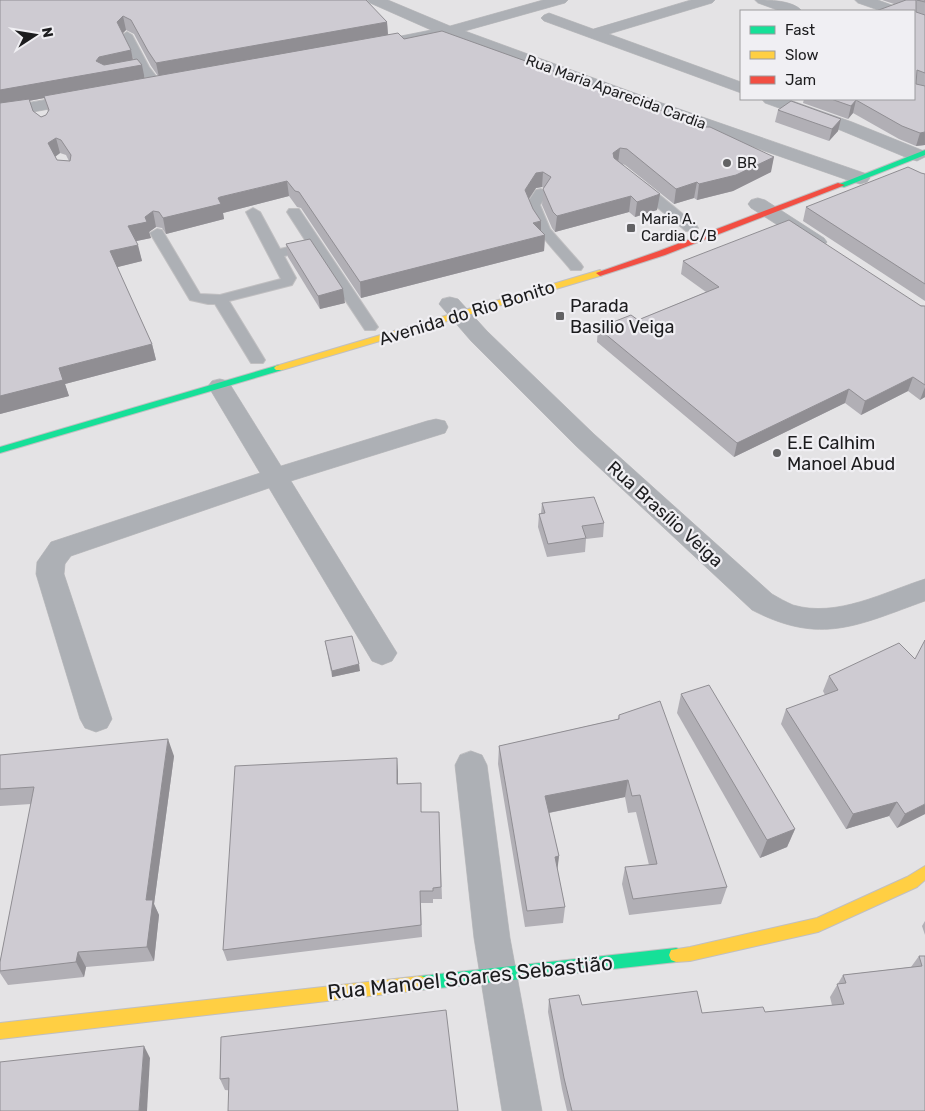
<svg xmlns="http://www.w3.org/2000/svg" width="925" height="1111" font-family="Rubik,sans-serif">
<rect width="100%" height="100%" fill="#e4e3e5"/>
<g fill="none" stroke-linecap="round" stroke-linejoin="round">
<g stroke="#c0bfc1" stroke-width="2">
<g id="lane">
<polygon points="127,32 132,35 149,67 162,84 160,86 152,86 138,68 122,35"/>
<polygon points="640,182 645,183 696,225 698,228 696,231 686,231 635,189 633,186"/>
<path d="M541,189l7,4 -8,12 10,24 31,35 2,3 -2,3h-10c-17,-21 -37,-38 -45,-65l10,-15z"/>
<polygon points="253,208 260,212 280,249 307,243 287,212 289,209 299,209 378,327 375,330 365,330 312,250 284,256 296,278 292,285 229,301 265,360 263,363 251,363 215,304 208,304 190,300 150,233 157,229 162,230 200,294 220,295 281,279 246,212"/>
</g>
</g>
<g stroke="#c0bfc1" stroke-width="1">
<g id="street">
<polygon points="367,0 388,0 450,26 543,0 568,0 565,3 465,31 662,103 867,174 870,178 867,182 860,184 853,182 650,111 448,36 407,44 401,42 399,39 401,36 431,30 370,3"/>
<polygon points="691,0 715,0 712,3 609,34 741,82 741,93 544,21 541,18 544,15 549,13 593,29"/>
<path d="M755,0c14,0 38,0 47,11h-22l-22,-8z"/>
<polygon points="855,0 878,0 900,8 903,11 881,11 858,3"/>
<polygon points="82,93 88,94 91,98 88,102 0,118 0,108"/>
<polygon points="762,99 787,99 852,122 924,151 925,157 917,161 910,159 840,130 765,103"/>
<polygon points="758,198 765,200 824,238 827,242 824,246 817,248 810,246 751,208 748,204 751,200"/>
<path d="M450,297l8,2 29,32 107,103 178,160c7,4 14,8 21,11 44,13 91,-13 132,-26v22c-67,24 -104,45 -173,9l-176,-164 -105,-105 -32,-37 3,-5z"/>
<polygon points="220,379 228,381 281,466 427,421 436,419 445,421 448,427 445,433 291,481 397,653 392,661 382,665 372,661 269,488 71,556 65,564 64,574 112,719 107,728 96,732 85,728 80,719 36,574 37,562 51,542 260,473 208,386 212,381"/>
<polygon points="471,751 482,755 487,765 510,938 542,1111 502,1111 474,938 455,765 460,755"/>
</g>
</g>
<g stroke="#c0bfc1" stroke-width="2">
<g id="fast">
<polygon points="925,150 925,155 844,187 837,185"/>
<polygon points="279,365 284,368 282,370 0,453 0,447"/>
<polygon points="676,948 681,950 683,955 681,960 676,962 421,990 416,988 413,983 416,978 421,976"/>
</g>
</g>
<g stroke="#c0bfc1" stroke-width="2">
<g id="slow">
<polygon points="600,270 604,273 603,275 282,370 276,370 274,368 276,366"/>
<polygon points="925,866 925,880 917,887 818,932 690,961 676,962 671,960 669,955 671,950 690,947 817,918 907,877"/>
<polygon points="421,976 426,978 429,983 426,988 421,990 0,1039 0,1023"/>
</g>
</g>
<g stroke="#c0bfc1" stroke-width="2">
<polygon id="jam" points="838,183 845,185 665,255 603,275 600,276 596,273 659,251"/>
</g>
<use href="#lane" fill="#adb0b5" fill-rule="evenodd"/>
<use href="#street" fill="#adb0b5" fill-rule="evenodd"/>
<use href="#fast" fill="#16e098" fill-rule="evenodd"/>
<use href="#slow" fill="#ffcf43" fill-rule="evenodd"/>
<use href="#jam" fill="#f24e42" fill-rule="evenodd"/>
</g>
<g fill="#b1afb5" fill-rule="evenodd">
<path d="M0,0l387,22 1,12 207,52 20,4 156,82 -38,19 -36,9 -3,-2 -20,6 -49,-39 -3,-1 35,46 -22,7 -6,-5 -74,20 -3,-4 -10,-23 2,-17 -2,-1 -6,1 -7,11 4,10 8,12v10l4,4 -1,16 -183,47 -60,-90 -4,-1 -8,-11 -66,17 1,6 -58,15 -4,-6 -6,-1 -7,5 2,6 -15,3 6,20 -25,6 35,77 4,16 -91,24 4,12 -69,18zM126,30l8,4 17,32 7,10 -14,2 -11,-18 -10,-27zM44,98l4,14 -2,3 -5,2 -8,-6 -4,-10zM60,153l6,2 3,6 -12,-1 -2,-3z"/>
<polygon points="882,0 925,0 925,145 916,146 899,139 853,113 848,119 803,103 804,99 914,99 894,4"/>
<polygon points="778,110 841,119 838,131 829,141 775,122"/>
<polygon points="921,173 925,174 925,301 803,221 806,207"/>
<polygon points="286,244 345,303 320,309 288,257"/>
<polygon points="683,261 925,306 925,397 920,400 908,391 861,415 845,403 734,457 597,342 598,328 638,320 706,292 681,274"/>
<polygon points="542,503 604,523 603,537 586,539 585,552 547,557 538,527 539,514 541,513"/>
<polygon points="325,641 360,671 332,677"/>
<polygon points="829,676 925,814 897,828 889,816 846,829 781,724 786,709 825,695 823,691"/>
<polygon points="681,694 795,829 787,847 760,858 677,713"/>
<polygon points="619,715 727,887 721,904 629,915 622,884 625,867 649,865 636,812 628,813 625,797 549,813 559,856 557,868 565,907 563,923 525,927 498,764 499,746 618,719"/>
<polygon points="0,755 174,756 154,904 159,915 154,961 86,967 84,977 8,985 0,973 0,962 31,804 0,806"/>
<polygon points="398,771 398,784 422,812 439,812 442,899 433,899 433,903 421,903 422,937 227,961 223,950"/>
<polygon points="925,921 925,935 922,926"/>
<polygon points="919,956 925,956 925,1111 567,1111 562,1089 548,1012 549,999 582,1005 702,1013 765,1012 832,1005 830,997 843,975 911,967"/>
<polygon points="221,1037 458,1111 225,1090 220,1079"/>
</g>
<g fill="#908e93">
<polygon points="123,16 126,30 120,36 117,22"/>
<polygon points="387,22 388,36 159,77 156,63"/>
<polygon points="131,50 134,65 142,65 145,80 0,106 0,90 96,61 99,57"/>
<polygon points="856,100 853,113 848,119 851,106"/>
<polygon points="841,119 838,131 829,141 832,129"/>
<polygon points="925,132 925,145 916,146 920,133"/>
<polygon points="56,138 60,153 52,159 48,143"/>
<polygon points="620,148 618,163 611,168 613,153"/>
<polygon points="774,157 771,172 733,191 697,200 699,184"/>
<polygon points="543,172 542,187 536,188 524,206 525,190 536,173"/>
<polygon points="287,181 289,196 223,213 224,219 166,234 163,218 220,197"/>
<polygon points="697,182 694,198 674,204 676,189"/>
<polygon points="660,194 657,210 635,217 637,202"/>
<polygon points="631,196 629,212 555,232 557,216"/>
<polygon points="153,211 156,227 149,232 151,238 132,242 128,226"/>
<polygon points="541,221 541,236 545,235 544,251 361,298 360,282"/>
<polygon points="138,245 142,261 114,268 110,251"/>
<polygon points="343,289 345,303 320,309 318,296"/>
<polygon points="152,344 156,360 65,384 69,396 0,414 0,396 59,368"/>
<polygon points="913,377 908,391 861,415 865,401"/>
<polygon points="925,387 925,397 920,400"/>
<polygon points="849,389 845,403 734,457 737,443"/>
<polygon points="359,664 360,671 332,677 332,671"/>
<polygon points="168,739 174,756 154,904 159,915 154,961 147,947 146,900"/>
<polygon points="397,758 398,771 398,796 397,784"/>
<polygon points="628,780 625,797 543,814 545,796"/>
<polygon points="897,802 889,816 846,829 853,814"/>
<polygon points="925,804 925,814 897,828 905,814"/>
<polygon points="795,829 787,847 760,858 767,840"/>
<polygon points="559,856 557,873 555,857"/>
<polygon points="78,952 86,967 84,977 76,962"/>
<polygon points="144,1046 150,1058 147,1111 139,1111"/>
</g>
<g fill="#cecbd2" stroke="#908e93" fill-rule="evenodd">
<polygon points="0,0 366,0 387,22 156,63 148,51 131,20 123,16 117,22 131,50 99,57 96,61 104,65 137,59 142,65 0,90"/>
<polygon points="906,0 916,0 916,12 925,15 925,73 917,70 916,84 925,86 925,132 920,133 902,126 856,100 851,106 831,99 914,99 914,11 876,11"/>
<polygon points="917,0 925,0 925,2"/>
<path d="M442,31l153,55 11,-3 9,7 5,-1 13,11 45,17 2,-1 24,11h6l64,30 -38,18 -37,9 -2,-2 -21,7 -49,-40 -7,-1 -7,5 1,5 46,36 -23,8 -6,-6 -74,20 -4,-4 -10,-23 8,-12 -8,-5 -7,1 -11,17 8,19 8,12 -8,2 12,12 -185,47 -61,-90 -4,-1 -8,-10 -67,16 -2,1 3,6 -58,14 -4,-6 -6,-1 -8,6 2,5 -19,4 10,19 -28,6 42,93 -93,24 4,12 -63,16v-293l29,-4 4,12 8,6 5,-2 3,-5 -5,-14 354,-63 6,6zM56,138l5,2 10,15 -1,6 -13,-1 -9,-17z"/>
<polygon points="791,101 841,119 832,129 778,110"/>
<polygon points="908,167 921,173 925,174 925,284 806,207"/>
<polygon points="789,220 921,306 925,306 925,385 913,377 865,401 849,389 737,443 598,328 631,315 638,320 719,287 683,261"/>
<polygon points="310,239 343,289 318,296 286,244"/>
<polygon points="594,497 604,523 582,526 586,538 548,544 539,514 545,513 542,503"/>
<polygon points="352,636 359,664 332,671 325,641"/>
<polygon points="925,640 925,804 905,814 897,802 853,814 786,709 838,690 829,676 899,643 915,659"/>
<polygon points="709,685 795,829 767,840 681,694"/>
<polygon points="660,701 727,887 633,899 625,867 657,864 640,795 632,796 628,780 545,796 559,856 555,857 565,907 527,911 499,746 619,719 619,715"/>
<polygon points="168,739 146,900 153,900 147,947 78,952 76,962 0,971 0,962 34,787 0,789 0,755"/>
<polygon points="397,758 397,784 421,783 421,812 439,812 441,887 433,888 433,891 420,891 421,925 223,950 235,766"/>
<polygon points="919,956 925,956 925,1111 572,1111 564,1078 549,999 579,995 582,1005 697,991 702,1013 763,1007 765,1012 844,1004 837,984 846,983 843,975 922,966"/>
<polygon points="446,1010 458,1111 228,1111 229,1078 220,1079 221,1037"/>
<polygon points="144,1046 139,1111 0,1111 0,1062"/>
</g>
<g fill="#626264" stroke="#f0eff3" stroke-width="2">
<circle cx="727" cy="163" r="5"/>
<rect x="626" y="223" width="10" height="10" rx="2.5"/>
<rect x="555" y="311" width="10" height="10" rx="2.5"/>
<circle cx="777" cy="453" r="5"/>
</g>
<g text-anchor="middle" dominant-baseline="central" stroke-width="4.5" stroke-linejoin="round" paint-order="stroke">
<g font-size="15" fill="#1c1c1e" stroke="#f0eff3">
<text transform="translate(616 92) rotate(20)">Rua Maria Aparecida Cardia</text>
</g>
<g font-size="15" fill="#1c1c1e" stroke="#f0eff3" text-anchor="start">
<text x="737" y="163">BR</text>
<text x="641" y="219">Maria A.<tspan x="641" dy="17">Cardia C/B</tspan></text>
</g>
<g font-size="18" fill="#1c1c1e" stroke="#f0eff3" text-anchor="start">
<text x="570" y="306">Parada<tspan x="570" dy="21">Basilio Veiga</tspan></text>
<text x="787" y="443">E.E Calhim<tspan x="787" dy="21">Manoel Abud</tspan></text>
</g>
<g font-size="18" fill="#1c1c1e" stroke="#f0eff3">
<text transform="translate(467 313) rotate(-17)">Avenida do Rio Bonito</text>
<text transform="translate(665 514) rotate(42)">Rua Brasílio Veiga</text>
</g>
<g font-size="21" fill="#1c1c1e" stroke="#f0eff3">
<text transform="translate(470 977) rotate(-6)">Rua Manoel Soares Sebastião</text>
</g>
</g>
<rect x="740" y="10" width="175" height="90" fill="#f0eff3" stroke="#9b9b9e"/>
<rect x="750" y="26" width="25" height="8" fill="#16e098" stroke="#9b9b9e"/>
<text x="785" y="35" font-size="15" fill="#1c1c1e">Fast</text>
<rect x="750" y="51" width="25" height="8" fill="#ffcf43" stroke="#9b9b9e"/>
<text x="785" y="60" font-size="15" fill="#1c1c1e">Slow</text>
<rect x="750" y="76" width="25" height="8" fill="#f24e42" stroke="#9b9b9e"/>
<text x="785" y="85" font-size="15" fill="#1c1c1e">Jam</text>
<g transform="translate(35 35) rotate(78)" stroke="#f0eff3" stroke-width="4" paint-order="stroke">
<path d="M0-4L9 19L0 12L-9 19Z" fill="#1c1c1e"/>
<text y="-8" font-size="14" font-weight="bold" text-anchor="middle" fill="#1c1c1e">N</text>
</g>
</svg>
